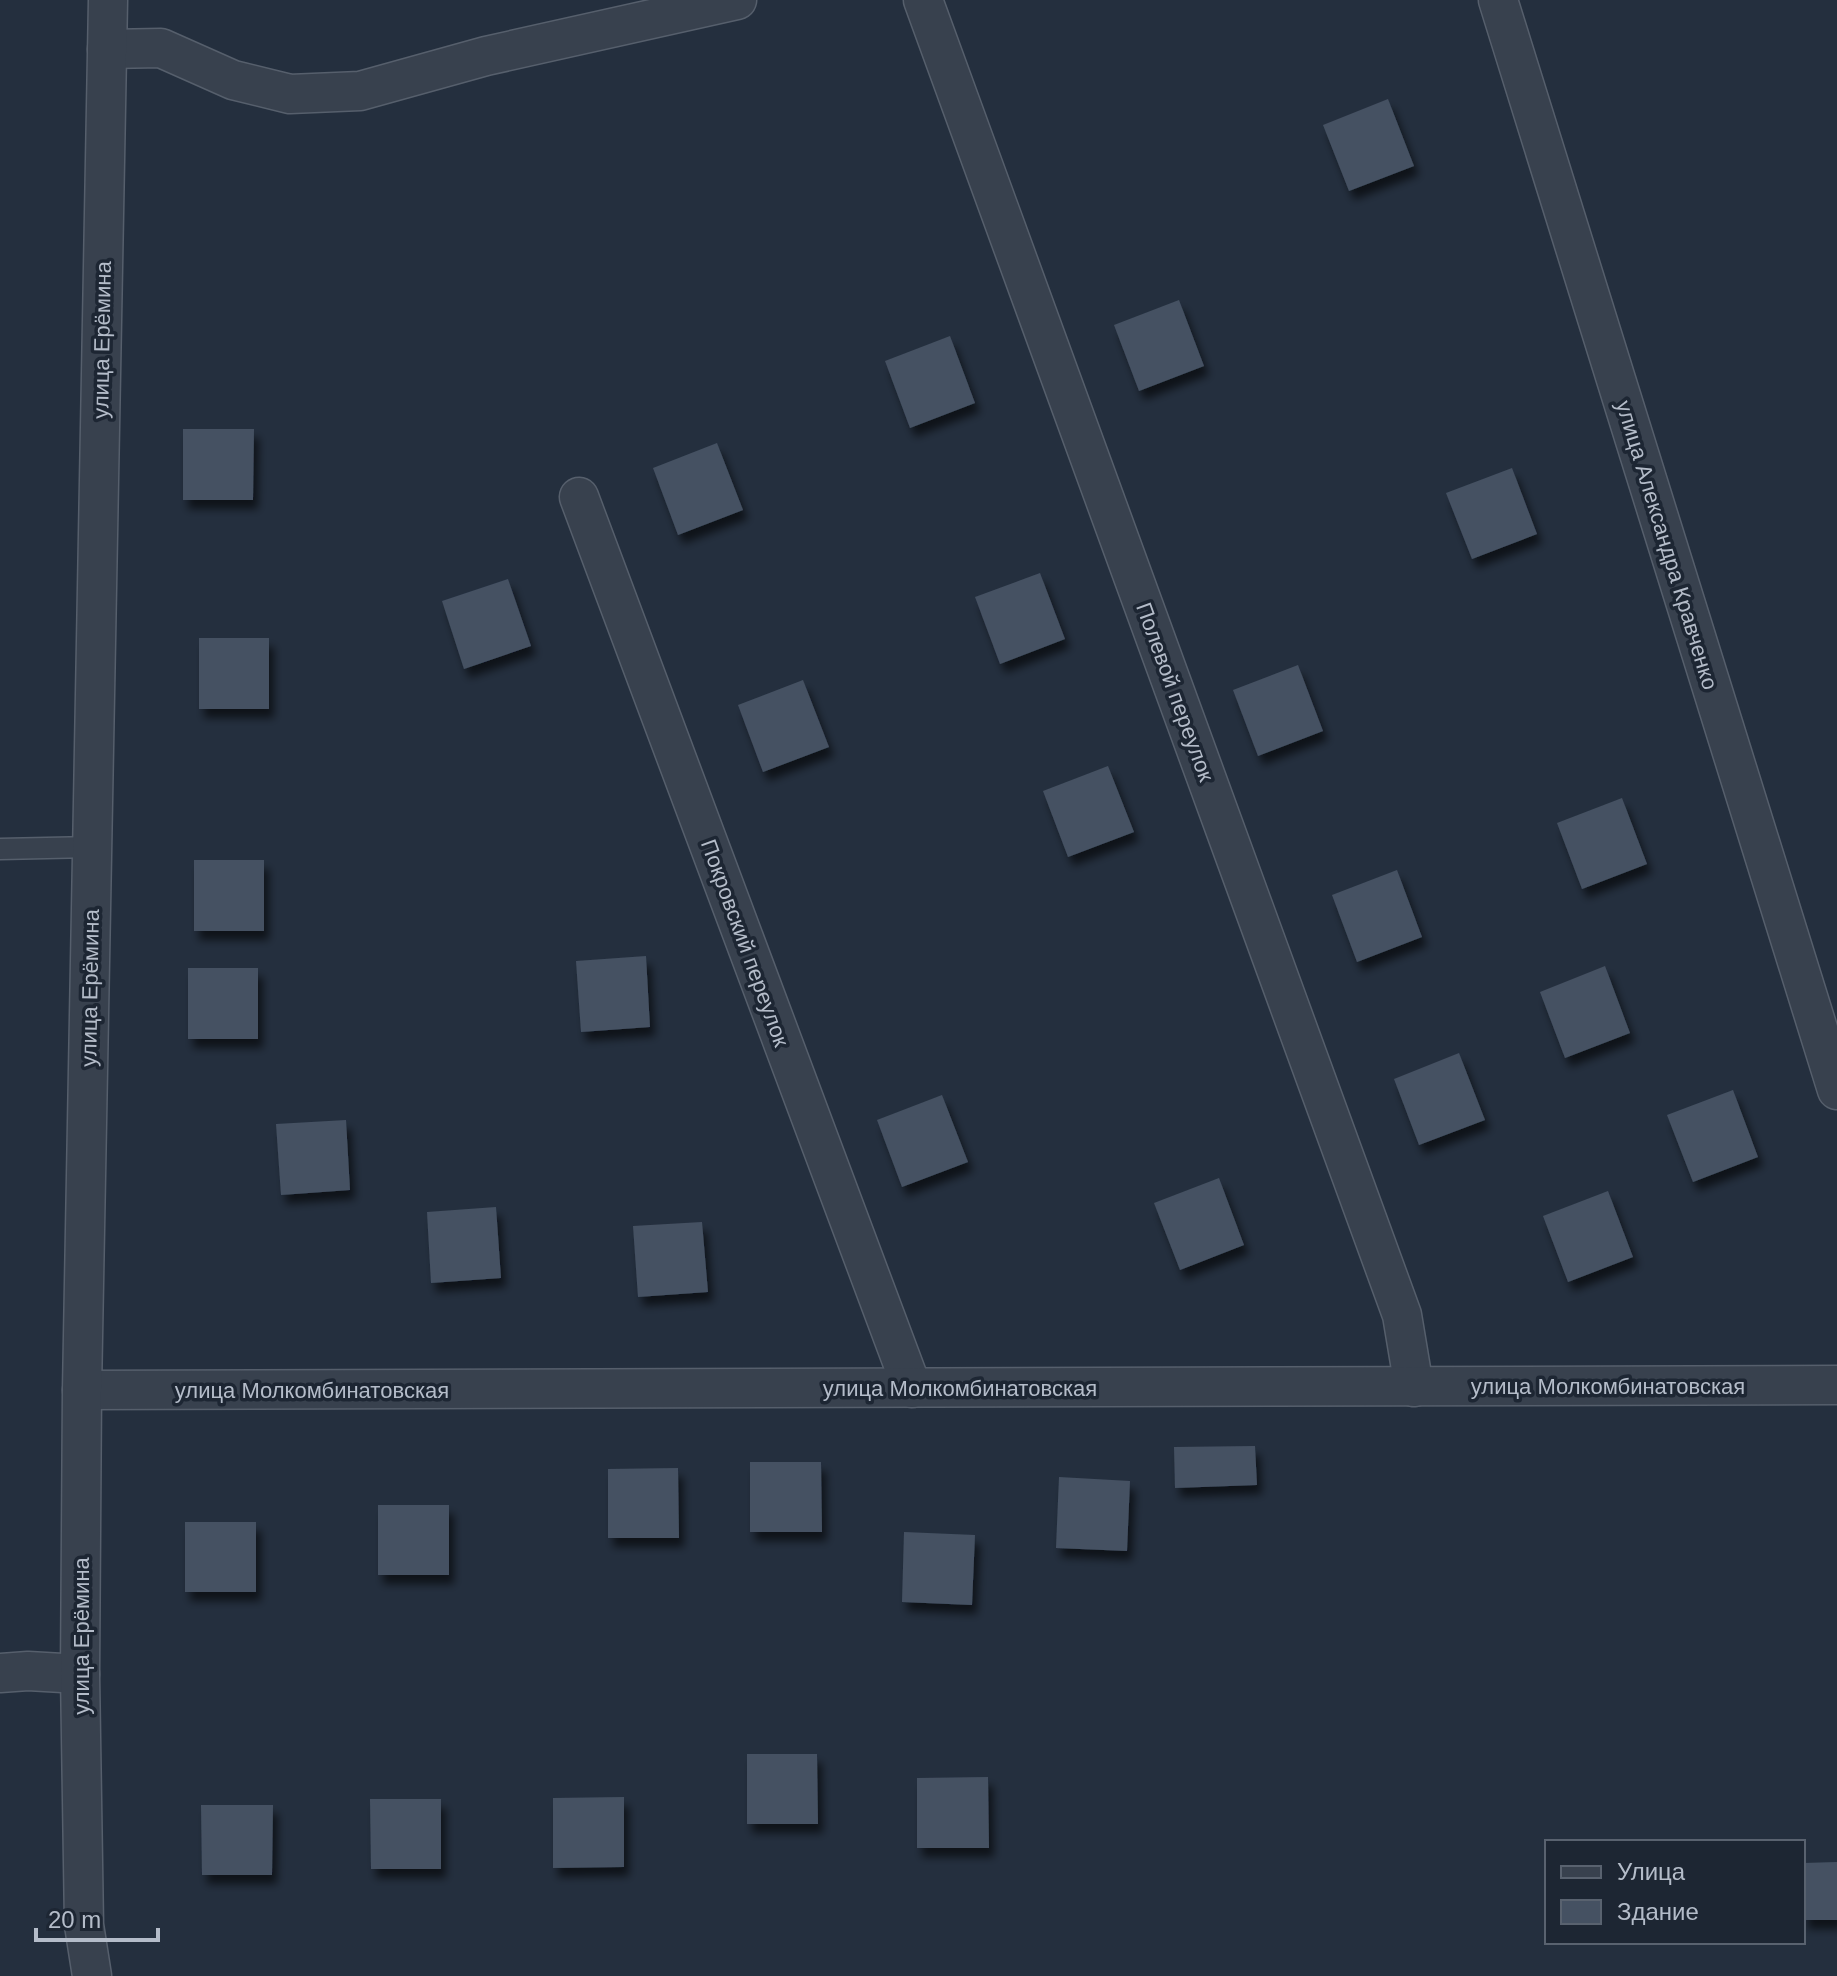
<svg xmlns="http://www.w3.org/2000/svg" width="1837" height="1976" font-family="Arial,sans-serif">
<defs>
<filter id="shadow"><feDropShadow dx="5" dy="9" stdDeviation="4" flood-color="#0009"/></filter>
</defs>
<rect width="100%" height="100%" fill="#242f3e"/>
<g fill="#455162" filter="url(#shadow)">
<polygon points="1388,99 1414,166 1349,191 1323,125"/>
<polygon points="1179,300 1204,366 1139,391 1114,325"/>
<polygon points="950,336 975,403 910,428 885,361"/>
<polygon points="183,429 254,429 253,500 183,500"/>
<polygon points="717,443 743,510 678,535 653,468"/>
<polygon points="1512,468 1537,534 1472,559 1446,493"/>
<polygon points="1040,573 1065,639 1000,664 975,597"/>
<polygon points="508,579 531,646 464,669 442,601"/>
<rect x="199" y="638" width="70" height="71"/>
<polygon points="1298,665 1323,731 1258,756 1233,690"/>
<polygon points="803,680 829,747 763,772 738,705"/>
<polygon points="1108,766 1134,832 1068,857 1043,791"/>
<polygon points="1622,798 1647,864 1582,889 1557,823"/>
<rect x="194" y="860" width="70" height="71"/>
<polygon points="1397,870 1422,937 1357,962 1332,895"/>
<polygon points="646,956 650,1027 581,1032 576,961"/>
<polygon points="1605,966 1630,1033 1565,1058 1540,992"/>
<rect x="188" y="968" width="70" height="71"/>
<polygon points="1459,1053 1485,1120 1419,1145 1394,1079"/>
<polygon points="1733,1090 1758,1157 1693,1182 1667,1115"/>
<polygon points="942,1095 968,1162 902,1187 877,1120"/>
<polygon points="346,1120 350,1190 281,1195 276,1124"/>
<polygon points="1219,1178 1244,1245 1180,1270 1154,1203"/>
<polygon points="1608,1191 1633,1257 1568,1282 1543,1216"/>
<polygon points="496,1207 501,1278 431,1283 427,1212"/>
<polygon points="702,1222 708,1292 638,1297 633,1226"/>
<polygon points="1255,1446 1257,1485 1175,1488 1174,1447"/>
<polygon points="750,1462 821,1462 822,1532 750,1532"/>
<polygon points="678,1468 679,1538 608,1538 608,1469"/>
<polygon points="1059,1477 1130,1481 1127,1551 1056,1548"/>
<rect x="378" y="1505" width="71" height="70"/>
<rect x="185" y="1522" width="71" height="70"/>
<polygon points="904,1532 975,1535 972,1605 902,1602"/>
<polygon points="747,1754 817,1754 818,1824 747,1824"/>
<polygon points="988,1777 989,1848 917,1848 917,1778"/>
<polygon points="624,1797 624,1867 553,1868 553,1798"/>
<polygon points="370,1799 441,1799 441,1869 371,1869"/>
<polygon points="201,1805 273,1805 272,1875 202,1875"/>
<polygon points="1837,1862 1837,1920 1803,1920 1803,1863"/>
</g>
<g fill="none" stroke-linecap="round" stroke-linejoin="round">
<g stroke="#565f6c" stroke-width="23">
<polyline id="lane" points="0,849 93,847"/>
</g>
<g stroke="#565f6c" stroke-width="41">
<g id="street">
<polyline points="923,0 1402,1315 1414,1387"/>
<polyline points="1498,0 1837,1090"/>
<polyline points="107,49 161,48 233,80 290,94 360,91 486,56 737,0"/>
<polyline points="579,497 912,1388"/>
<polyline points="82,1390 1837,1385"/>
<polyline points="0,1673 28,1671 80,1674"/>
<polyline points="92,1976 84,1925 80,1674 82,1390 108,0"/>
</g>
</g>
<use href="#lane" stroke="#38414e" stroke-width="20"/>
<use href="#street" stroke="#38414e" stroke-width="38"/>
</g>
<g text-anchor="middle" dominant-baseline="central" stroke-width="7" stroke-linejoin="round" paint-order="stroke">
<g font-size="22" fill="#b4bcc9" stroke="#1d2633">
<text transform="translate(102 340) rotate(-89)">улица Ерёмина</text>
<text transform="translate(1667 545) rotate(73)">улица Александра Кравченко</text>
<text transform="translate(1175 692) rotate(70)">Полевой переулок</text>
<text transform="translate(745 943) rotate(70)">Покровский переулок</text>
<text transform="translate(90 988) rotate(-89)">улица Ерёмина</text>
<text x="1608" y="1386">улица Молкомбинатовская</text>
<text x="960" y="1388">улица Молкомбинатовская</text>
<text x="312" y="1390">улица Молкомбинатовская</text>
<text transform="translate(81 1636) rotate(-90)">улица Ерёмина</text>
</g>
</g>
<rect x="1545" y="1840" width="260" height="104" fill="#1d2633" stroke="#59626f" stroke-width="2"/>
<rect x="1561" y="1866" width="40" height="12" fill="#38414e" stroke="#59626f" stroke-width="2"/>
<text x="1617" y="1880" font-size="24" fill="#b4bcc9">Улица</text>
<rect x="1561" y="1900" width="40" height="24" fill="#455162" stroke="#59626f" stroke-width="2"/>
<text x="1617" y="1920" font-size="24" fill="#b4bcc9">Здание</text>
<path d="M36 1928v12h122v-12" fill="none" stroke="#b4bcc9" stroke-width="4"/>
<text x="48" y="1928" font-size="24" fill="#b4bcc9" stroke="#1d2633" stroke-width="6" paint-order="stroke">20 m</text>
</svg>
